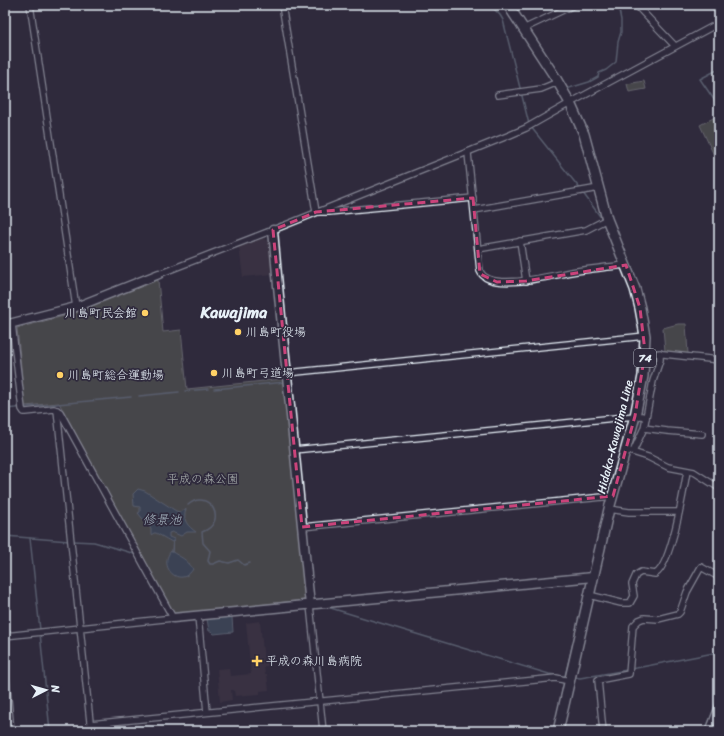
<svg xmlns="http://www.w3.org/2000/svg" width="724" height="736" font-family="Sriracha,'Klee One',sans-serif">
<rect width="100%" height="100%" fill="#2f2a3d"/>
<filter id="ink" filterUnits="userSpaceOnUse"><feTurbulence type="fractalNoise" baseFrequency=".025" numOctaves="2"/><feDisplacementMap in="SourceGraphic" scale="8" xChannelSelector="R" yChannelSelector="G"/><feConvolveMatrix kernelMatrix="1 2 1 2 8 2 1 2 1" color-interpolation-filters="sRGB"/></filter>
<g filter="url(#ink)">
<g fill="#443a48">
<polygon points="262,238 269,241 273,274 243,277 239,247"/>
<polygon points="260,621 264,661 268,661 268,666 264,666 265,674 267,674 269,690 260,691 260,694 235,696 234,690 231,690 232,700 220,702 217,669 229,668 230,676 251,674 246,623"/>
</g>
<g fill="#64695b" stroke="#a6adaa">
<polygon points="644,81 646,89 629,92 627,84"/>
<polygon points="719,115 719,163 718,164 700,125"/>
<polygon points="158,280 163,332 181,330 187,389 283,379 305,598 303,600 175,614 173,612 59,403 25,406 17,328 72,314"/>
<polygon points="678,324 686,324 688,354 665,351 663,328"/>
</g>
<g fill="#496172" stroke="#899ba8">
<path d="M138,489l7,2 31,20 4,1 6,-3c-4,12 2,17 10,23h-9l-6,4 -9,-4 -3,1v4l5,2v3h-2l-16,-9h-2l-3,2v-6l-13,-16 2,-1v-5l-6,-1 -1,-12z"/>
<path d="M171,551c10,7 15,7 22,18 -12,20 -36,-1 -22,-18z"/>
<polygon points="232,617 233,632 214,634 211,631 209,631 207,619"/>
</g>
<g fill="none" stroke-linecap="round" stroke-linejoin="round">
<g stroke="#899ba8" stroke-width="1.5">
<polyline points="490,5 500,15 503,20 529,124"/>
<polyline points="719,69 700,79 719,107"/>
<polyline points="566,89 589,82 598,77 599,73 606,70 616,62 618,42 621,32 621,20 618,5"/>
<polyline points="531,127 581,190"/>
<polyline points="583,193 602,219"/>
<polyline points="250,236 281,223 280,225"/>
<polyline points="282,284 291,370"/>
<polyline points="214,389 286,382"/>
<polyline points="185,391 208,389"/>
<polyline points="139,396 179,392"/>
<polyline points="5,409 131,397"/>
<path d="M188,505c20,-18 42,17 14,27l1,11 7,8 -2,10 2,3h3l7,-3 9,2 9,-3 6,5 6,-2"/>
<polyline points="5,536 69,541"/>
<polyline points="30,538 40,630"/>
<polyline points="73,541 94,542 132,553 136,556"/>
<polyline points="172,552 173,541"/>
<polyline points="324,606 499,659 549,674 568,677"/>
<polyline points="40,633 50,731"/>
<polyline points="631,669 719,652"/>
<polyline points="565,676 588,581"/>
<polyline points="574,677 580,678 627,670"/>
<polyline points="556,721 564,682"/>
<polyline points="705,731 719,696"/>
</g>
<g stroke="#e8f1f8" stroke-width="8">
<g id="street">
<polyline points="30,5 76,307"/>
<polyline points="282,5 316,212 329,212 473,198"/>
<polyline points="636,5 675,46"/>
<polyline points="523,29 574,5"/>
<polyline points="498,95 541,89 558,82"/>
<path d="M468,153l12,118c9,22 73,4 91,1 18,-3 37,-5 55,-7"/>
<polyline points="474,210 599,188"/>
<polyline points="520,241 526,281"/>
<polyline points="478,249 586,230 607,219"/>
<polyline points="159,274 273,230 510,135 526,128 570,103 719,23"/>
<polyline points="645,352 719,360"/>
<polyline points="287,373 645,336"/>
<polyline points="57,410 91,731"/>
<polyline points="644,428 667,431 702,434"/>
<polyline points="294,450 635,416 642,416 646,418"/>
<polyline points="629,451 648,457 668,467 694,472 719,488"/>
<polyline points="633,452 644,428 653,381 660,360 660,353"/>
<polyline points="609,509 629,512 679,512"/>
<polyline points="302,527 613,496"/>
<path d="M589,595l32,8h9l4,-7 -2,-12 4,-9 5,-3 14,2c16,-7 29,-85 32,-103"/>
<polyline points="310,605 323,731"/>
<polyline points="198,616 207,712"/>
<polyline points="5,636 173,618 60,412 54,409 26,412 24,412 22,409 12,324"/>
<polyline points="5,667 11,731"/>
<polyline points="90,724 556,678 569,681"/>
<polyline points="603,731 598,680 629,674 633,626 639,620 644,618 658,619 678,614 680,612 687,592 701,567 719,577"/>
<polyline points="709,731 719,705"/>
</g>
</g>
<g stroke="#e8f1f8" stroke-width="11">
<g id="secondary">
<polyline points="273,230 278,286 310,605"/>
<polyline points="5,325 76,307 159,274"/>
<polyline points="173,618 593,577"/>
</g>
</g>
<g stroke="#e8f1f8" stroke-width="12">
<polyline id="primary" points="508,5 555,77 570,103 584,134 607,219 635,289 640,308 645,336 643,376 635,416 609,509 558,731"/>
</g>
<use href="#street" stroke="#2f2a3d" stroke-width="5.5"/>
<use href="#secondary" stroke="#2f2a3d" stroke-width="8"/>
<use href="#primary" stroke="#2f2a3d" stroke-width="9"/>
</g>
</g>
<path d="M0 0H724V736H0ZM473,198l7,76 17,8 29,-1 100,-16 14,43 5,44 -10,64 -22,80 -311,31 -29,-297 43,-18z" fill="#2f2a3d" fill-opacity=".55" fill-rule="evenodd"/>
<path fill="none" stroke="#ca437a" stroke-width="3" stroke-dasharray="8 5" stroke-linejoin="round" d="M473,198l7,76 17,8 29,-1 100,-16 14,43 5,44 -10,64 -22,80 -311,31 -29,-297 43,-18z"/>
<g fill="#ffd166" stroke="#2f2a3d" stroke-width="1.5">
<circle cx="145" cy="313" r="4"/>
<circle cx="238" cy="332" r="4"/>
<circle cx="214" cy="373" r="4"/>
<circle cx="60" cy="375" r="4"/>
<path d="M255 655h4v4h4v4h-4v4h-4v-4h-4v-4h4z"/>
</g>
<g text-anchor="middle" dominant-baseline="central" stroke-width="3.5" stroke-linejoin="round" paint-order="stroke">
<rect fill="#2f2a3d" stroke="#b0b5c0" stroke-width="1" x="634" y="349" width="22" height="18" rx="3"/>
<g font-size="11" font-weight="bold" fill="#e8f1f8">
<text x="645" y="358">74</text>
</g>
<g font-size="12" fill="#e8f1f8" stroke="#2f2a3d" text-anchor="start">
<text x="137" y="313" text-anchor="end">川島町民会館</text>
<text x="246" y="332">川島町役場</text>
<text x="222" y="373">川島町弓道場</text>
<text x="68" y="375">川島町総合運動場</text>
<text x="266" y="661">平成の森川島病院</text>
</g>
<g font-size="12" fill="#e8f1f8" stroke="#2f2a3d">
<text transform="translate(615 437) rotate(-76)">Hidaka-Kawajima Line</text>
</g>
<g font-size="12" fill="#adb4b1" stroke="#2f2a3d">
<text x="203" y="479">平成の森公園</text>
</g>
<g font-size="13" font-style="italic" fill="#a8b7c2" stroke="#2f2a3d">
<text x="162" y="519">修景池</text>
</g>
<g font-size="16" font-weight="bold" fill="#e8f1f8" stroke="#2f2a3d">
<text x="234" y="312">Kawajima</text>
</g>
</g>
<rect width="724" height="736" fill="none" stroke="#2f2a3d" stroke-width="20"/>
<rect x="10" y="10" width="704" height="716" fill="none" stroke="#e8f1f8" stroke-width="1.5" filter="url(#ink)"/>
<g transform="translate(46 690) rotate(84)" stroke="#2f2a3d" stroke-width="3" paint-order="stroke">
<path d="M0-3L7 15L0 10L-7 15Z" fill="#e8f1f8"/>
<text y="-6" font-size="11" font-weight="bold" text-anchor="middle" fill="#e8f1f8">N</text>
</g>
</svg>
